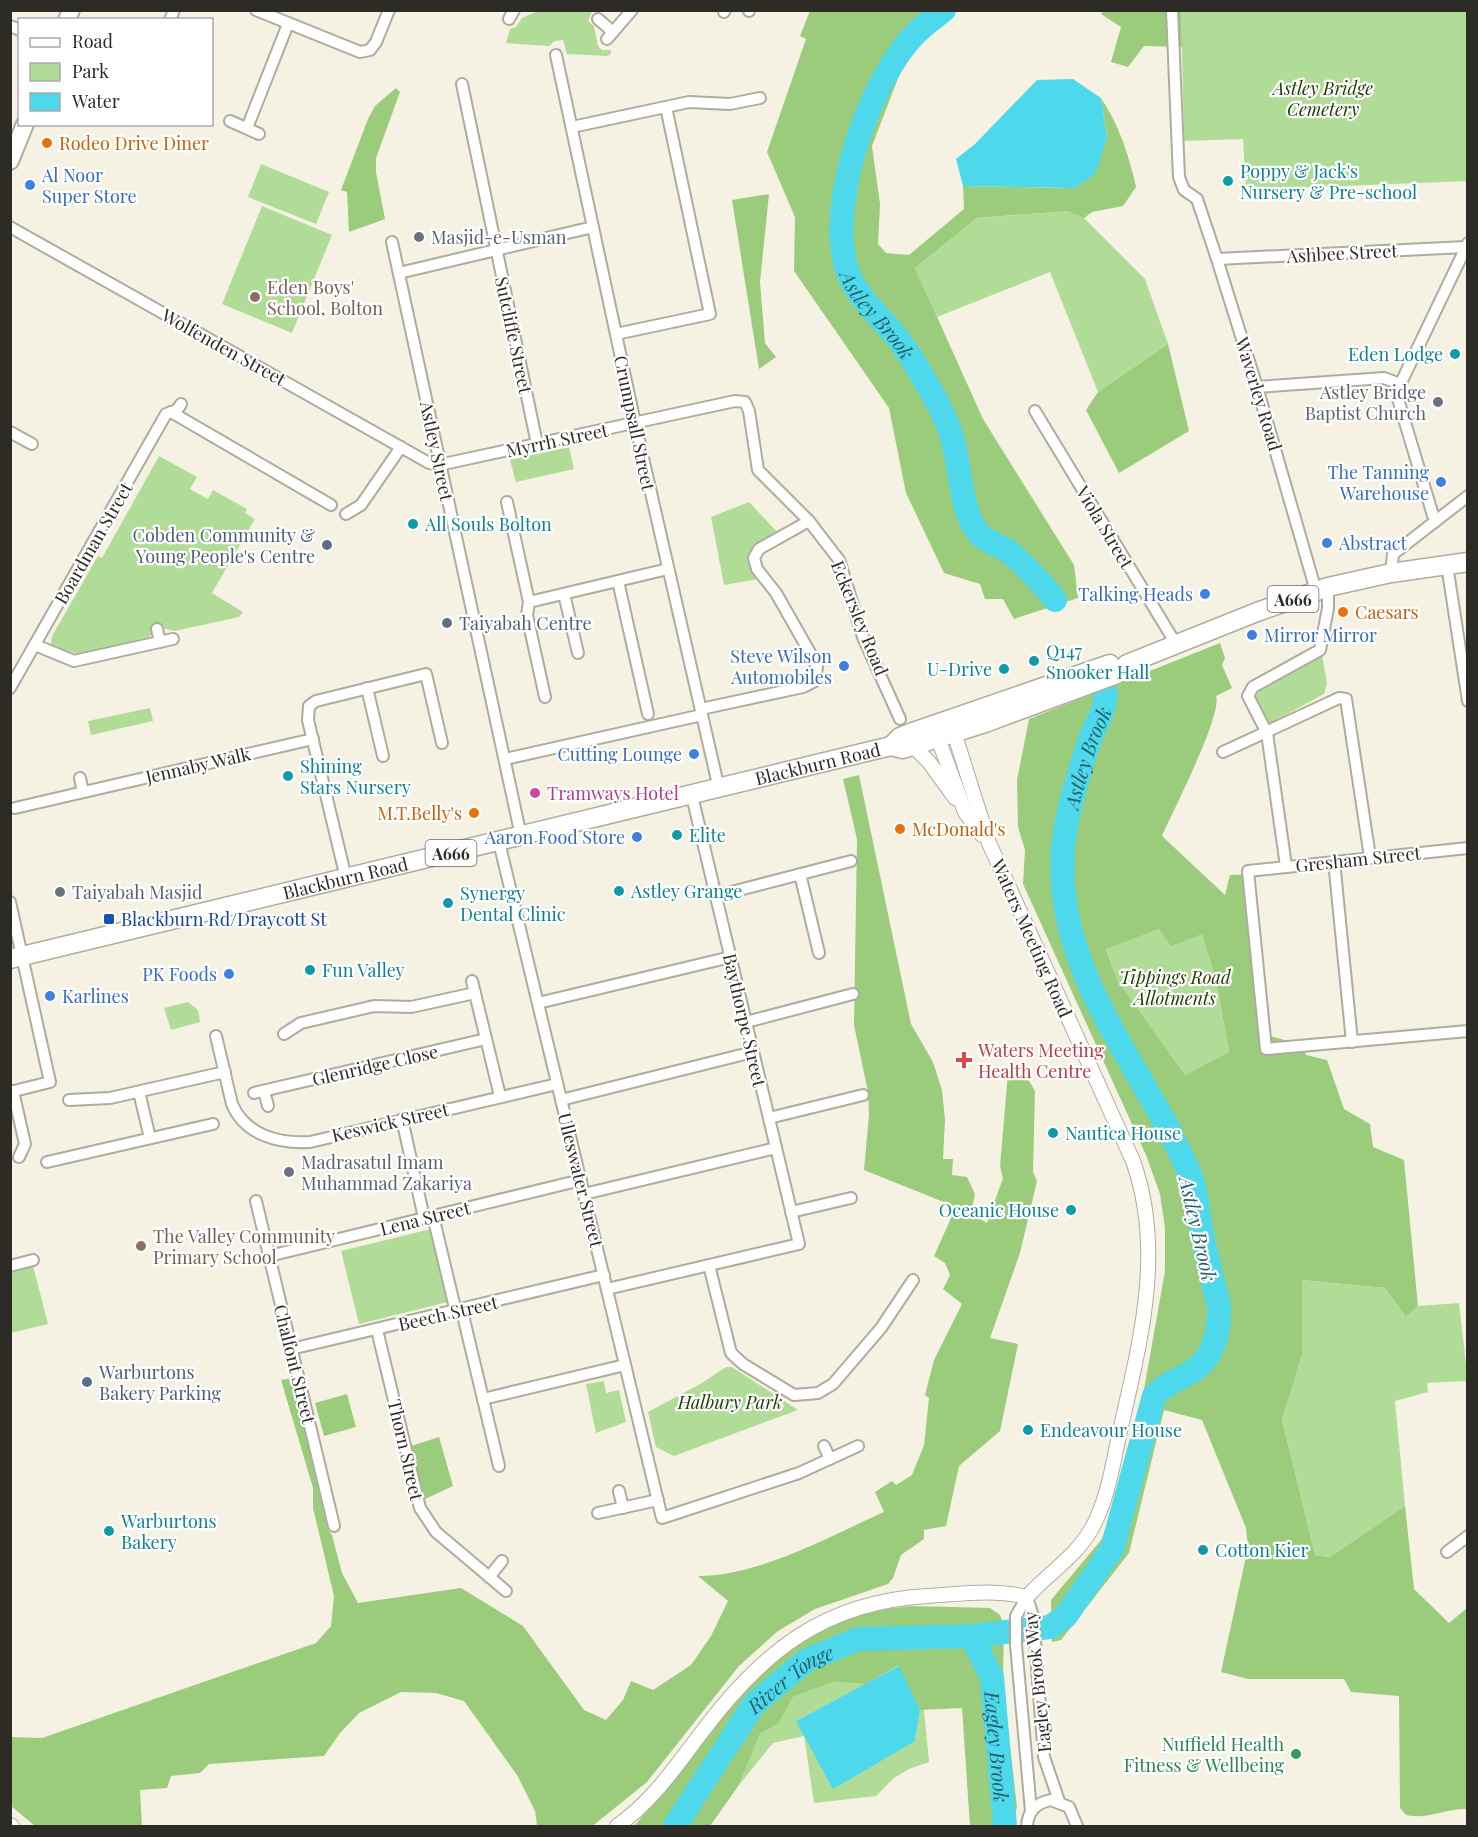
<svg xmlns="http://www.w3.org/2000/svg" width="1478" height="1837" font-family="'Playfair Display',serif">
<rect width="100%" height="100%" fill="#f6f2e3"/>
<g fill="#b1dc97">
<polygon points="538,11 592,11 588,21 594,26 598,46 602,50 611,50 611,54 607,56 567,54 563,40 555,41 549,46 506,43 510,29 516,27 522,18"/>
<polygon points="1181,11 1467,11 1467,181 1246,190 1243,139 1184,141"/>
<polygon points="261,164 329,192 316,224 248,197"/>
<polygon points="262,206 332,235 292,333 222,304"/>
<polygon points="1069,211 1084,218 1145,279 1168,344 1098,392 1050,272 937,317 915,268 977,218"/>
<polygon points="569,447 574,469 516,482 510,460"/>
<polygon points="159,456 197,477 190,489 208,499 213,490 247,509 245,513 255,519 212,593 243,612 239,617 175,631 162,628 160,623 154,624 153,633 149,637 79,654 54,647 51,643 52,636 98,556 102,558"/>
<polygon points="749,502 781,536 754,558 764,578 724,585 711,517"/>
<polygon points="1322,655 1327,683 1324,694 1269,724 1255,697 1263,687"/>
<polygon points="150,708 153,721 91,735 88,721"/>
<polygon points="1159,929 1202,933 1216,980 1229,1052 1185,1075 1118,981 1106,948"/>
<polygon points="188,1002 198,1010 200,1022 171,1030 164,1008"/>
<polygon points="431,1229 448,1302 359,1324 341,1251"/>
<polygon points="33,1266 48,1324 11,1333 11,1272"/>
<polygon points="1302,1280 1385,1288 1406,1317 1418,1306 1459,1303 1467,1373 1467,1381 1427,1383 1428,1392 1395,1401 1405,1506 1330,1557 1315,1555 1282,1418 1302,1355"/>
<polygon points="726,1367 732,1367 798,1410 674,1456 656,1447 648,1412 702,1383"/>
<polygon points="604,1381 606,1393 619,1390 626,1422 596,1433 586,1384"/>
<polygon points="833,1682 866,1684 796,1721 915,1741 920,1710 924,1710 929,1762 909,1769 894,1778 876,1796 814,1803 804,1736 773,1743 739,1785 760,1734 779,1723 793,1697"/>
</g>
<g fill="#9bcc7c" fill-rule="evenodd">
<polygon points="1104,10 1181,11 1182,47 1144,46 1128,67 1111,62 1121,27 1101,14"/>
<path d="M810,11h145l-50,49 -33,86 8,58 -2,40 8,9 23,2 55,-46 -1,-23 112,2 20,-15 12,-36 -6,-39c18,27 28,57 35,89l-13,19 -31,6 -8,6 -16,-7 -91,7 -62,50 68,151 91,146 4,33 -64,21 -11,-20h-18l-5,-15 -36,-11 -38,-80 -17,-85 -95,-137 1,-54 -28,-65 39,-113 -6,-3z"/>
<polygon points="396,88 400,92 376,158 376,172 385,219 349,232 347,192 341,190 368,119 375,106"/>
<polygon points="769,194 760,282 765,343 776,357 759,369 732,200"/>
<polygon points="1168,344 1189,431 1119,473 1086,410 1098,392"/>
<path d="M1220,643l5,15 -3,7 10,23 -16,8c7,18 -44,117 -54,140l63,59 5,-20 24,-1 16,162 18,5 12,-1 6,15 21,5 17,49 26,15 3,23 31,13 14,146 -12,11 -21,-29 -83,-8v75l-20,64 33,136 15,2 75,-51 9,83 35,34 18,-15v201c-21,-1 -40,11 -61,6l-6,-7 -1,-112 -48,-4 -7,-13h-96l-27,-7 27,-125 -2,-19 -44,-108 -38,-10 -35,143 -68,87 -9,2 -1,-42 50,-60 12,-26 19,-57 33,-186v-43l-5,-34 -14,-39 -123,-271 2,-34 -7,-23 -1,-47 12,-61zM1159,929l12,17 31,-12 14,46 13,72 -44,23 -67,-94 -12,-32z"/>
<path d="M859,775l52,249 22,38 9,28 3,29 -2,40h10l-1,16 15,2 8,17 -4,19 16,10 16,-45 -3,-12 8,-93 17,1 10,17 -2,81 4,9 -17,72 -30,85 28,6 -18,87 -41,35 -13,60 -22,4v9l-23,16 -8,23 -5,6 -73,25 -37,22 -39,35 -92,116 -52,42 -5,2h-53l-2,-15 -18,-36 -53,-74 -28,-8 -35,-1 -42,21 -19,20 -16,23 -115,8 -9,9 -29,3 -4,12 -27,2 2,36h-107l-24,-20 -1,-69 32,1 274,-95 15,-17 3,-30 -21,-88v-20l-32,-108 11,-2 36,152 4,5 10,38 16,30 103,-15 62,38 61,84 22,10 17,-20 8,-19 22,9 38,-25 20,-29 17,-35 -30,-25c61,0 130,-39 186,-64l-9,-20 17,-11 4,4 16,-10 12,-30 5,-47 -4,-3 9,-35 28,-56 -19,-15 7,-14 -5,-12 -11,-7 22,-49 -92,-37 5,-55 -1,-23 -14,-67 3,-186 -14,-60z"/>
<polygon points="347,1394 356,1427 324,1436 315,1403"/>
<polygon points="439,1437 453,1486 425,1499 411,1446"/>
<polygon points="911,1606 990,1608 1000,1615 1004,1626 1003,1683 1017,1807 1014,1820 993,1826 970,1826 962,1708 920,1710 898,1666 866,1684 833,1682 793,1697 779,1723 760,1734 739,1785 710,1826 634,1826 677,1777 719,1718 773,1659 817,1629 860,1612"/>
</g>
<g fill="#4dd8ec">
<polygon points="1073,79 1101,98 1107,137 1096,173 1075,188 963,186 956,159 975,144 1037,80"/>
<polygon points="899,1666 920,1710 915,1741 833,1789 796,1721"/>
</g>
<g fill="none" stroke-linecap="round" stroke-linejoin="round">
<g stroke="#4dd8ec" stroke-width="24">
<path id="s1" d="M944,10c-10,8 -20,15 -29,24 -46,47 -92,177 -66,241 11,27 36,45 53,69 16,23 33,52 45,79 15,32 10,87 33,112 7,7 19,10 28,16 18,15 33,30 47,49"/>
<path id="s2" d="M971,1636l21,41 13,149"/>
<path id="s3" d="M675,1826l79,-122 53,-44 51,-21 113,-3 79,-9 16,-11 46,-67 42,-153c12,-14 26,-16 40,-26 21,-14 26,-42 25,-65 -6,-23 -12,-47 -17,-70 -4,-19 -4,-40 -11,-58 -38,-93 -111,-173 -126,-275 -9,-59 6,-104 24,-160 5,-16 19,-34 16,-51"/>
</g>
<g stroke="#afac9e" stroke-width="14">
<g id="minor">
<polyline points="256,10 360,52 370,50 376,42 389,10"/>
<polyline points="749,10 749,11"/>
<polyline points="1172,10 1179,177 1184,190 1197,199 1217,259 1257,387 1316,591"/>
<polyline points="724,12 725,10"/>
<polyline points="509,19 514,10"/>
<polyline points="598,19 613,32"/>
<polyline points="170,20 174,10"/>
<polyline points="10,26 20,30"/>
<polyline points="607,39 632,10"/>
<polyline points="556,55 635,423 719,789"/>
<polyline points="462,84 537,444"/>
<polyline points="230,121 259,134"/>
<polyline points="572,127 689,102 730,104 760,98"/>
<polyline points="247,128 288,24"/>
<polyline points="10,227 429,463 439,465 735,401 745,402 749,411 758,470 809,521 839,560 863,637 900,719"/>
<polyline points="392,242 521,836"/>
<polyline points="1217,259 1466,247"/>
<polyline points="399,273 593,227"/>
<polyline points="616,334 710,314 666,107"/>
<polyline points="1257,387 1384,378 1400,384"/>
<polyline points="1035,411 1176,644"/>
<polyline points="171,412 331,505"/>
<polyline points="10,432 32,444"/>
<polyline points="507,502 529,602 527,615 545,697"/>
<polyline points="346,514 361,505 401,447"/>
<polyline points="1435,522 1398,399 1398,389 1468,243"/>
<polyline points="1447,565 1468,701"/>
<polyline points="1391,573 1393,554 1468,496"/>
<polyline points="618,581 648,714"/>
<polyline points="564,594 578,653"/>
<polyline points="529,602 668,569"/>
<polyline points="157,629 160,642"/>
<polyline points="35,645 74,661 173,639"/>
<polyline points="10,688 166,414 177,410 181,404"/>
<polyline points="367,688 383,756"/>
<polyline points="701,709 803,687 815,681 817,667 813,658 776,593 757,569 754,558 759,549 809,521"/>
<polyline points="1223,752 1339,698 1346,699 1370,857"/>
<polyline points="505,759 702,715"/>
<polyline points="80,778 83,792"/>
<polyline points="15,808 313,739"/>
<polyline points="499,842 662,1518 799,1473 858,1446"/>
<polyline points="1468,848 1248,871 1266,1049 1468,1031"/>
<polyline points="1334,861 1352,1042"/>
<polyline points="1286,866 1267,733 1248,696 1253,687 1320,650 1328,608 1328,587"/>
<polyline points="800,874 819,953"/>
<polyline points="346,878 308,720 309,706 316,701 426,674 442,743"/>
<polyline points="716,896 851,861"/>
<polyline points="10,902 50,1082 10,1092"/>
<polyline points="472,981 500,1096"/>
<polyline points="538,1003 731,957"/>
<polyline points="746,1022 853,994"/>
<polyline points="284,1034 301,1023 374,1006 411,1007 475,993"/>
<path d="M216,1036l16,68c13,31 47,40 78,38l247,-58"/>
<polyline points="13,1091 25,1144 19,1157"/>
<polyline points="264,1091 268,1106"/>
<polyline points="139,1092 150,1138"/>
<polyline points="254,1093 486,1039"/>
<polyline points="69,1100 110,1098 225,1072"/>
<polyline points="561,1100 753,1052"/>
<polyline points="769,1118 863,1095"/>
<polyline points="402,1119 424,1218"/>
<polyline points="47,1162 213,1124"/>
<polyline points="584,1194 776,1148"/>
<polyline points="256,1201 334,1526"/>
<polyline points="791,1212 851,1198"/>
<polyline points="433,1216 456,1312"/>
<polyline points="269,1256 581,1180"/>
<polyline points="709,1265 731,1353 743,1364 794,1395 818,1393 833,1384 881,1328 913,1280"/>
<polyline points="10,1266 33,1260"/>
<polyline points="607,1289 799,1244 692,796"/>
<polyline points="462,1311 499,1466"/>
<polyline points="377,1330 420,1508 436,1532 506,1591"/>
<polyline points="291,1349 604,1275"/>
<polyline points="483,1399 625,1365"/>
<polyline points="824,1446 830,1459"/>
<polyline points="619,1491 623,1508"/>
<polyline points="598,1513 658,1500"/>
<polyline points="1447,1552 1468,1536"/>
<polyline points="489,1577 502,1561"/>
<polyline points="1027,1597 1016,1616 1016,1645 1031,1811"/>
<polyline points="1027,1597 1033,1616 1044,1757 1059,1801"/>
<path d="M1027,1826c1,-15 9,-23 24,-26l18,7 8,19"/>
</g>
</g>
<g stroke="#afac9e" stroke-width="16">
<g id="tertiary">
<polyline points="935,730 965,812 982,835"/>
<polyline points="913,746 929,762 955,798"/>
<polyline points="10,1825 12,1826"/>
<path d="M617,1826c35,-24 59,-60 85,-94 60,-80 122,-130 225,-136 34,-2 67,-7 100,1 21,-24 49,-40 65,-69 16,-29 21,-65 28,-97 20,-89 45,-180 13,-270l-144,-318 -37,-117"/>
</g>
</g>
<g stroke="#afac9e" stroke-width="20">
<g id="primary">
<polyline points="67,20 71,10"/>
<polyline points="10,161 25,124"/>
</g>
</g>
<g stroke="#afac9e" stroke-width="21">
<g id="trunk">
<polyline points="891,746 900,737 910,733 1110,664"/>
<path id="s4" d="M10,959l881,-213 12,3 10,-3 72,-23 132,-49 10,-10 130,-52 71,-25 63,-14 77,-11"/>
</g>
</g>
<use href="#minor" stroke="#fff" stroke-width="10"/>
<use href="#tertiary" stroke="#fff" stroke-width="14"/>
<use href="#primary" stroke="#fff" stroke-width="16"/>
<use href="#trunk" stroke="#fff" stroke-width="18"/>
</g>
<g fill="#e8710a" stroke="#fff" stroke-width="2">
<circle cx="47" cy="143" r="6"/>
<circle cx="1343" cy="612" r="6"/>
<circle cx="474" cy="813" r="6"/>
<circle cx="900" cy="829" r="6"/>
</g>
<g fill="#0f9aa8" stroke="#fff" stroke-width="2">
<circle cx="1228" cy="181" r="6"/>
<circle cx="1455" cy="354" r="6"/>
<circle cx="413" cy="524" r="6"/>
<circle cx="1034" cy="661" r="6"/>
<circle cx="1004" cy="669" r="6"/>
<circle cx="288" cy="776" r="6"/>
<circle cx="677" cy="835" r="6"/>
<circle cx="619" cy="891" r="6"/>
<circle cx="448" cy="903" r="6"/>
<circle cx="310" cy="970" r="6"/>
<circle cx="1053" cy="1133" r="6"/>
<circle cx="1071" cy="1210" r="6"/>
<circle cx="1028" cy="1430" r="6"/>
<circle cx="109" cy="1531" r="6"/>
<circle cx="1203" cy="1550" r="6"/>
</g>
<g fill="#3f7fe0" stroke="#fff" stroke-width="2">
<circle cx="30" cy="185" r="6"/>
<circle cx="1441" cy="482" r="6"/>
<circle cx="1327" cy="543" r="6"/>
<circle cx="1205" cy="594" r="6"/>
<circle cx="1252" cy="635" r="6"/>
<circle cx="844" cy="666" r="6"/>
<circle cx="694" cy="754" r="6"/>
<circle cx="637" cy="837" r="6"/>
<circle cx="229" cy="974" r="6"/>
<circle cx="50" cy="996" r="6"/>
</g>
<g fill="#6b7280" stroke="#fff" stroke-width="2">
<circle cx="419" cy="237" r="6"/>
<circle cx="1438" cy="402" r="6"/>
<circle cx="60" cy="892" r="6"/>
<circle cx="289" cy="1172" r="6"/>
</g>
<g fill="#8d6e63" stroke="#fff" stroke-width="2">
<circle cx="255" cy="297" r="6"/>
<circle cx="141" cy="1246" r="6"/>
</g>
<g fill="#5c6f8a" stroke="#fff" stroke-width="2">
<circle cx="327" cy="545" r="6"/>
<circle cx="447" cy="623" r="6"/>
<circle cx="87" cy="1382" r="6"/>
</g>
<circle fill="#d1479c" stroke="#fff" stroke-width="2" cx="535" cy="793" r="6"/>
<rect fill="#1a4fb4" stroke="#fff" stroke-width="2" x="103" y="913" width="12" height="12" rx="3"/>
<path fill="#e0444e" stroke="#fff" stroke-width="2" d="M961 1051h6v6h6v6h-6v6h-6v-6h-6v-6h6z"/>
<circle fill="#2e9e5b" stroke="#fff" stroke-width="2" cx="1296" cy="1754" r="6"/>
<g text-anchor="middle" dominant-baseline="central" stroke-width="4.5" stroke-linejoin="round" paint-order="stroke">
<g fill="#fff" stroke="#6b6b66" stroke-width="1.5">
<rect x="1267.5" y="586" width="51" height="26" rx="4.5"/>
<rect x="425.5" y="840" width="51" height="26" rx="4.5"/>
</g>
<g font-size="16" font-weight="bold" fill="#2c2b25">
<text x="1293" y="599">A666</text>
<text x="451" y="853">A666</text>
</g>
<g font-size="18" font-style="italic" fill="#213f05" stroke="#fff">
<text x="1323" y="88">Astley Bridge<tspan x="1323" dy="21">Cemetery</tspan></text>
<text x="1175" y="977">Tippings Road<tspan x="1175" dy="21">Allotments</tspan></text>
<text x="730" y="1402">Halbury Park</text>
</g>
<g font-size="18" fill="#c56008" stroke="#fff" text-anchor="start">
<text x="59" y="143">Rodeo Drive Diner</text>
<text x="1355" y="612">Caesars</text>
<text x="462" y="813" text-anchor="end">M.T.Belly's</text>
<text x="912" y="829">McDonald's</text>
</g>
<g font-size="18" fill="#0d838f" stroke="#fff" text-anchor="start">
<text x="1240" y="171">Poppy &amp; Jack's<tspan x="1240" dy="21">Nursery &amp; Pre-school</tspan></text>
<text x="1443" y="354" text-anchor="end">Eden Lodge</text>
<text x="425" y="524">All Souls Bolton</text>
<text x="1046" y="651">Q147<tspan x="1046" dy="21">Snooker Hall</tspan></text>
<text x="992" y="669" text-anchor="end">U-Drive</text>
<text x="300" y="766">Shining<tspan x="300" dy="21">Stars Nursery</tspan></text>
<text x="689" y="835">Elite</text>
<text x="631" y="891">Astley Grange</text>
<text x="460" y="893">Synergy<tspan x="460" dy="21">Dental Clinic</tspan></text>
<text x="322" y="970">Fun Valley</text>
<text x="1065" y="1133">Nautica House</text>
<text x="1059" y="1210" text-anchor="end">Oceanic House</text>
<text x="1040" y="1430">Endeavour House</text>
<text x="121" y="1521">Warburtons<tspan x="121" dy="21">Bakery</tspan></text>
<text x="1215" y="1550">Cotton Kier</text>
</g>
<g font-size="18" fill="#366cbe" stroke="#fff" text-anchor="end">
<text x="42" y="175" text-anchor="start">Al Noor<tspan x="42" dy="21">Super Store</tspan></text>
<text x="1429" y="472">The Tanning<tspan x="1429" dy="21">Warehouse</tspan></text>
<text x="1339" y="543" text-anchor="start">Abstract</text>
<text x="1193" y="594">Talking Heads</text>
<text x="1264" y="635" text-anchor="start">Mirror Mirror</text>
<text x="832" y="656">Steve Wilson<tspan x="832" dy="21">Automobiles</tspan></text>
<text x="682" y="754">Cutting Lounge</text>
<text x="625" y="837">Aaron Food Store</text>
<text x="217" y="974">PK Foods</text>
<text x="62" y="996" text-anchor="start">Karlines</text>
</g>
<g font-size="18" fill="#5b616d" stroke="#fff" text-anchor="start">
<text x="431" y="237">Masjid-e-Usman</text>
<text x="1426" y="392" text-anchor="end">Astley Bridge<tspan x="1426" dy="21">Baptist Church</tspan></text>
<text x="72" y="892">Taiyabah Masjid</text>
<text x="301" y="1162">Madrasatul Imam<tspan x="301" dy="21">Muhammad Zakariya</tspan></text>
</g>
<g font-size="18" fill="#2c2b25" stroke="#fff">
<text transform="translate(1342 253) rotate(-3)">Ashbee Street</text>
<text transform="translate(514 335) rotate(78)">Sutcliffe Street</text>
<text transform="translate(224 347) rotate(29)">Wolfenden Street</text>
<text transform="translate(1259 394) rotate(73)">Waverley Road</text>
<text transform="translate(635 423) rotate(78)">Crumpsall Street</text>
<text transform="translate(557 440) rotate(-12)">Myrrh Street</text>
<text transform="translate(437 451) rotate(78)">Astley Street</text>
<text transform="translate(1105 527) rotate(59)">Viola Street</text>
<text transform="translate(93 543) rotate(-60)">Boardman Street</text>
<text transform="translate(860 618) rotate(68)">Eckersley Road</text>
<text stroke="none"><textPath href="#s4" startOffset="831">Blackburn Road</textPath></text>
<text transform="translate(198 765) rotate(-13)">Jennaby Walk</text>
<text transform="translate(1358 859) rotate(-6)">Gresham Street</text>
<text stroke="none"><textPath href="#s4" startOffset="345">Blackburn Road</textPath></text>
<text transform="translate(1032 938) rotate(66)">Waters Meeting Road</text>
<text transform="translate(745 1020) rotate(77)">Baythorpe Street</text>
<text transform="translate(375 1065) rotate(-13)">Glenridge Close</text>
<text transform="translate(390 1122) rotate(-13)">Keswick Street</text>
<text transform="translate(581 1180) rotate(76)">Ulleswater Street</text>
<text transform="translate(425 1218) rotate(-14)">Lena Street</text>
<text transform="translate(448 1313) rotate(-13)">Beech Street</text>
<text transform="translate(295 1364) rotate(76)">Chalfont Street</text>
<text transform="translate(406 1450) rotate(77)">Thorn Street</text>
<text transform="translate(1037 1682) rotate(-96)">Eagley Brook Way</text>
</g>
<g font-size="18" fill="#785e54" stroke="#fff" text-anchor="start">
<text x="267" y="287">Eden Boys'<tspan x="267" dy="21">School, Bolton</tspan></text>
<text x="153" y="1236">The Valley Community<tspan x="153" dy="21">Primary School</tspan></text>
</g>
<g font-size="18" fill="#4e5e75" stroke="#fff" text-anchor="start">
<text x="315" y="535" text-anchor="end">Cobden Community &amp;<tspan x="315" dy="21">Young People's Centre</tspan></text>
<text x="459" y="623">Taiyabah Centre</text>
<text x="99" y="1372">Warburtons<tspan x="99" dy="21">Bakery Parking</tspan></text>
</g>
<g font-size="18" fill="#b23c85" stroke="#fff" text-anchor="start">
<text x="547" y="793">Tramways Hotel</text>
</g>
<g font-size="18" fill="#164399" stroke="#fff" text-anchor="start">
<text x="121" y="919">Blackburn Rd/Draycott St</text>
</g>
<g font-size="18" fill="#be3a42" stroke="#fff" text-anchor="start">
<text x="978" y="1050">Waters Meeting<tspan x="978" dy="21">Health Centre</tspan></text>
</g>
<g font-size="18" fill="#27864d" stroke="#fff" text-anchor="end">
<text x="1284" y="1744">Nuffield Health<tspan x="1284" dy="21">Fitness &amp; Wellbeing</tspan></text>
</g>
<g font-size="20" font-style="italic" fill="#275f67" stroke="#fff">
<text stroke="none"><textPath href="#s1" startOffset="346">Astley Brook</textPath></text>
<text stroke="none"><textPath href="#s3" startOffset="1425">Astley Brook</textPath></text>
<text transform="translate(1199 1229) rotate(77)">Astley Brook</text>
<text stroke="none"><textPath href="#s3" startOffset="190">River Tonge</textPath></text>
<text stroke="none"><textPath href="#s2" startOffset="116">Eagley Brook</textPath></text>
</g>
</g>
<rect width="1478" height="1837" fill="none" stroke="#2c2b25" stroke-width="24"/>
<rect x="18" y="18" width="195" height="108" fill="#ffffff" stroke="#abaaa8" stroke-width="1.5"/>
<rect x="30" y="38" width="30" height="9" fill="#ffffff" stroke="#abaaa8" stroke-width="1.5"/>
<text x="72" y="48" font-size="18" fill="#2c2b25">Road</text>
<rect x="30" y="63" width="30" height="18" fill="#b1dc97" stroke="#abaaa8" stroke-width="1.5"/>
<text x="72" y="78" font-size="18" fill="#2c2b25">Park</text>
<rect x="30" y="93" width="30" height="18" fill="#4dd8ec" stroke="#abaaa8" stroke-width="1.5"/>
<text x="72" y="108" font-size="18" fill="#2c2b25">Water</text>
</svg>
